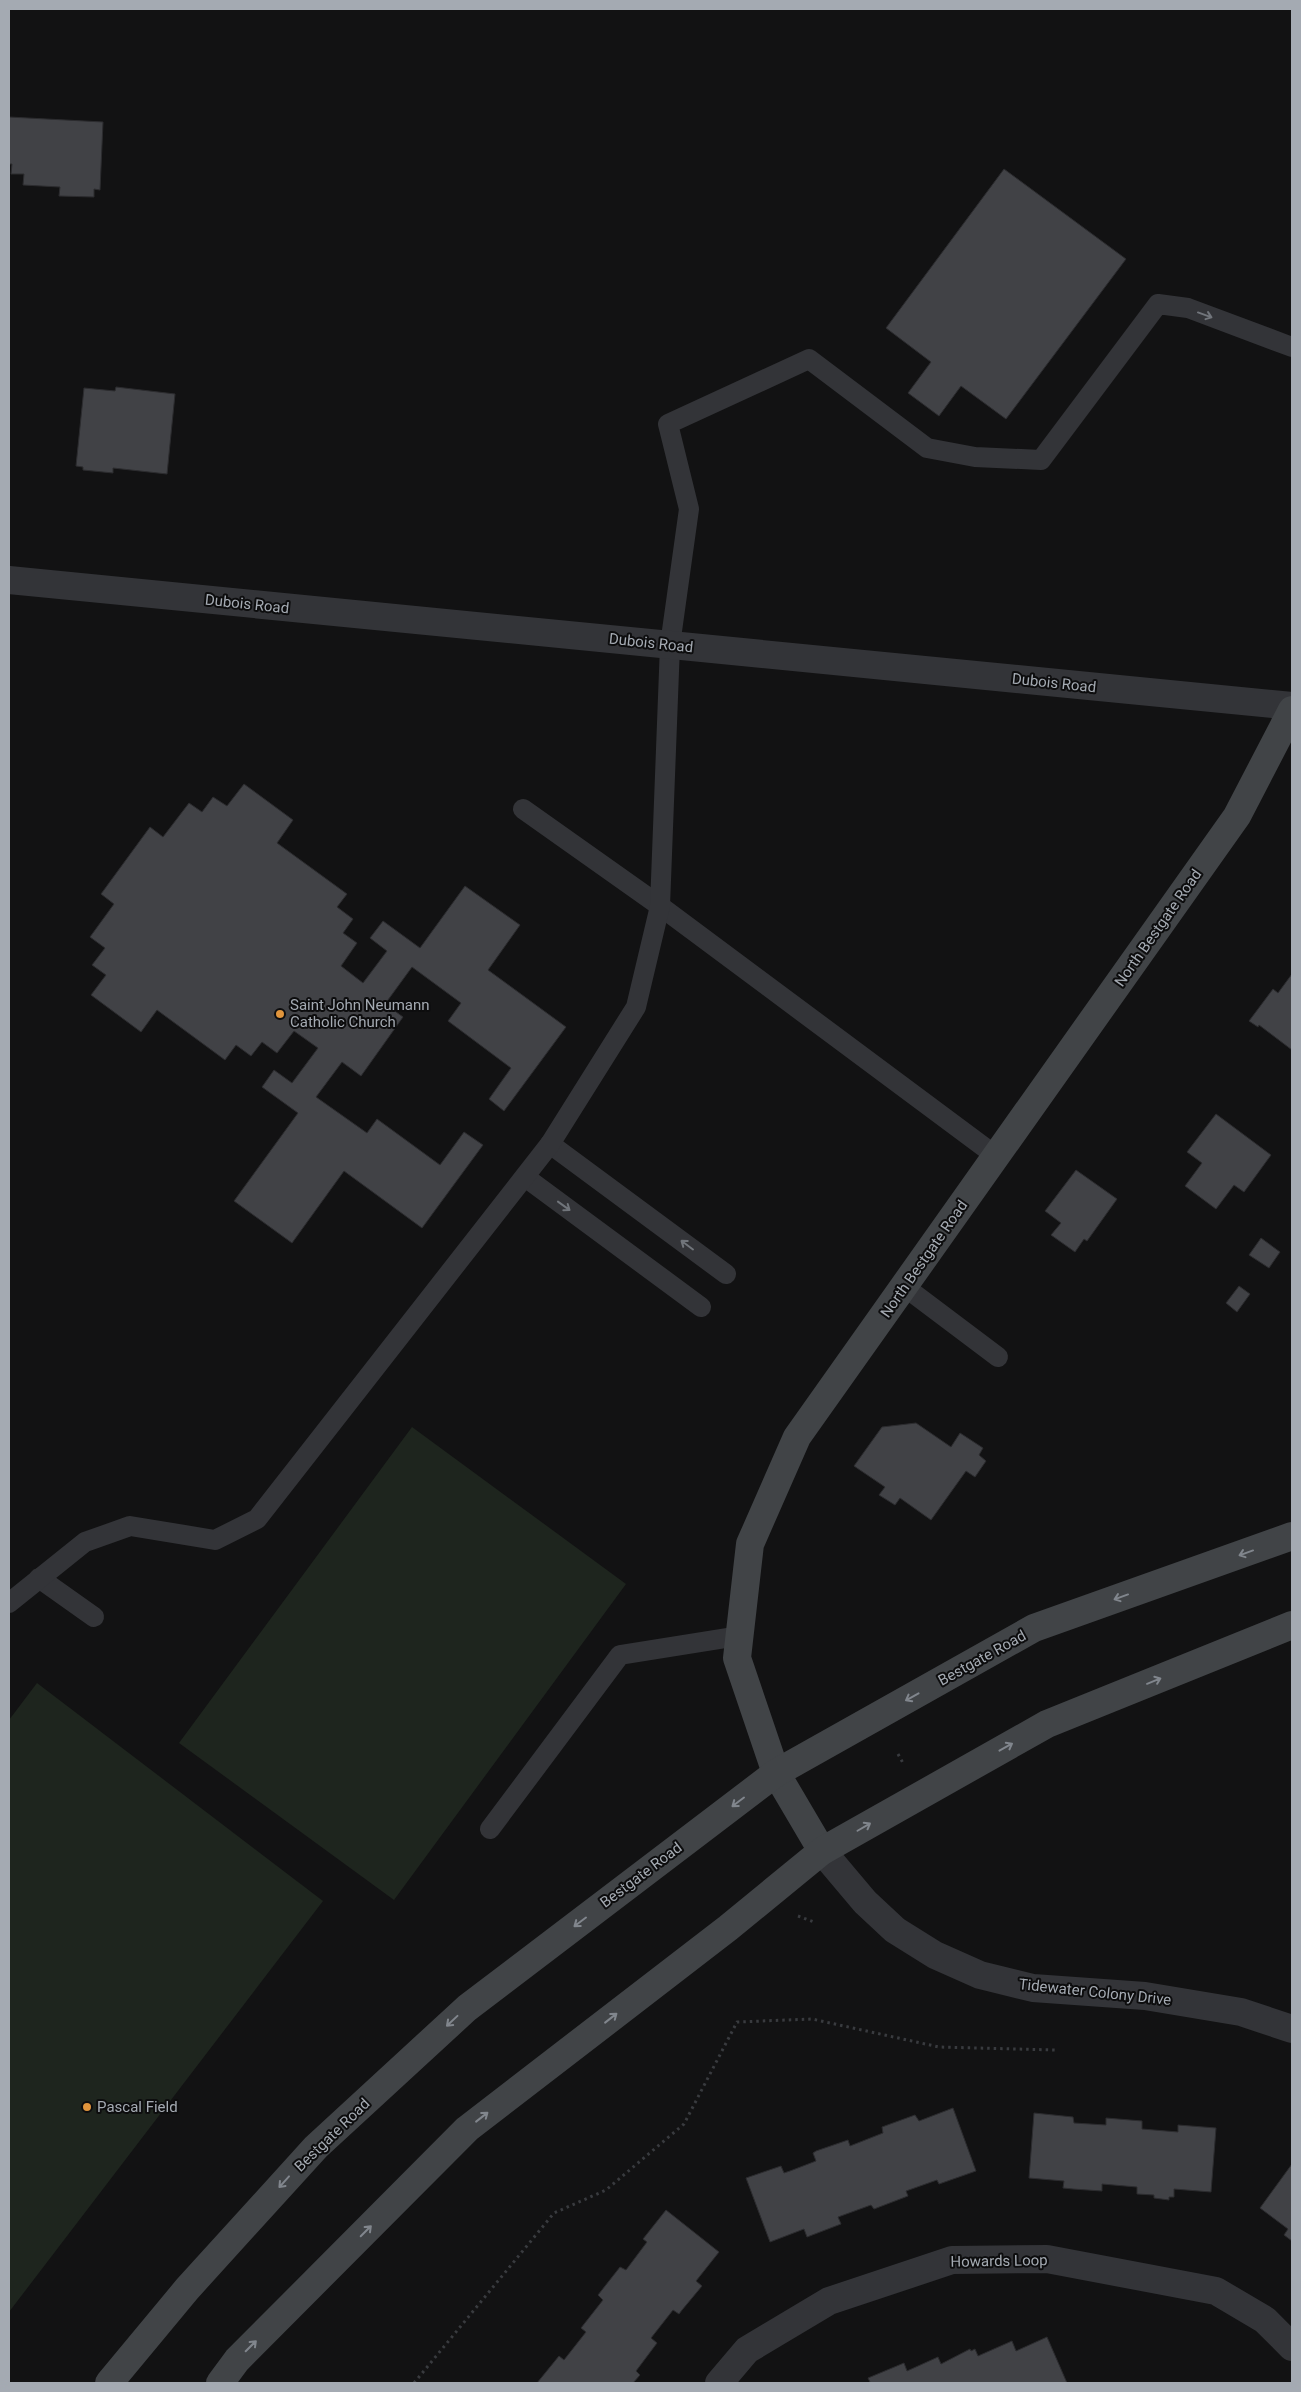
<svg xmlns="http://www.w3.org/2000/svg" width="1301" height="2392" font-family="Roboto,sans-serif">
<rect width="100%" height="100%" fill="#121213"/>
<g fill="#1e251e">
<polygon points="412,1427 626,1584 394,1900 179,1743"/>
<polygon points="37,1683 323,1901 9,2312 9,1720"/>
</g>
<g fill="#414246" stroke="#2c2c2f">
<polygon points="9,117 103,122 100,190 94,189 94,197 59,196 60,187 23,185 24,174 11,174 12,164 9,164"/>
<polygon points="1004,169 1126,259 1006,419 961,386 939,416 908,393 931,362 886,328"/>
<polygon points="116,387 175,394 167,474 113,468 113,473 83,470 83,467 76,466 84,388 115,391"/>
<polygon points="244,784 293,820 277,843 347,894 337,907 353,919 343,933 357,943 341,966 363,983 387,951 370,938 383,921 420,948 465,886 520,925 488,970 566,1027 504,1111 489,1099 511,1068 448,1021 461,1003 412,967 385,1004 403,1017 361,1076 342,1062 316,1097 367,1133 377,1119 440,1165 464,1132 483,1145 422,1228 344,1171 292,1243 234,1201 298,1113 262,1087 274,1070 292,1083 318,1048 294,1031 277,1053 262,1042 251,1056 236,1045 225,1060 157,1010 141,1032 91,995 106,975 92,965 105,948 90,937 114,904 101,894 150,827 163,837 189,803 202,812 213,797 227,806"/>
<polygon points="1292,974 1292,1050 1259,1025 1258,1027 1249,1021 1273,989 1278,993"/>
<polygon points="1216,1114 1271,1155 1244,1192 1234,1185 1216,1209 1185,1186 1202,1163 1187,1152"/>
<polygon points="1076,1170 1117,1199 1087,1241 1084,1239 1075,1252 1051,1235 1061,1223 1045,1211"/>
<polygon points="1261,1238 1280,1252 1269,1268 1249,1255"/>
<polygon points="1239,1286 1250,1294 1237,1312 1226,1303"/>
<polygon points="916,1423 951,1447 960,1433 983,1448 979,1455 986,1461 975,1477 966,1471 931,1520 900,1498 895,1505 879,1495 885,1487 854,1466 882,1427"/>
<polygon points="953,2108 976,2171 939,2184 937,2180 906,2191 908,2196 874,2209 871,2205 838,2217 841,2224 807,2237 804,2229 770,2242 746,2178 781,2166 784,2173 790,2171 816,2161 813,2153 816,2151 848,2140 850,2146 883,2133 882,2127 915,2115 919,2121"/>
<polygon points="1034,2113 1073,2117 1074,2123 1106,2125 1106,2118 1142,2121 1142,2129 1178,2132 1178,2125 1216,2128 1211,2192 1174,2189 1174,2197 1169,2197 1169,2200 1154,2198 1154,2195 1137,2194 1137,2187 1102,2184 1102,2191 1073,2189 1063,2188 1064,2181 1029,2178"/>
<polygon points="1292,2164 1292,2241 1284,2235 1288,2229 1260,2208"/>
<polygon points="666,2210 719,2252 696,2281 702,2286 682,2310 679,2314 673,2310 651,2338 657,2343 636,2371 640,2375 633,2383 537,2383 559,2356 564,2360 586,2332 581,2328 603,2300 598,2295 620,2267 626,2270 647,2242 643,2239"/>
<polygon points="1047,2337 1067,2383 867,2383 870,2382 868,2378 904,2363 907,2371 938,2357 941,2364 970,2349 971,2351 975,2349 978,2356 1012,2341 1016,2351"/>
</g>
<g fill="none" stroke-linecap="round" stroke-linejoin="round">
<g stroke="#393b3f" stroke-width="3" stroke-dasharray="2.5 4" stroke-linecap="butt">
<polyline points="898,1754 903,1763"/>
<polyline points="798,1916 814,1922"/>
<polyline points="414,2383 554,2213 606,2190 684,2124 737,2022 812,2019 939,2047 1055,2050"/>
</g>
<g stroke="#333438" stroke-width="20">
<polyline points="523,809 660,906 996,1156"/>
<polyline points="550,1144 726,1274"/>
<polyline points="525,1177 701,1307"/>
<polyline points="905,1287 998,1357"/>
<polyline points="39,1578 94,1617"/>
<polyline points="9,1603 85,1542 130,1526 215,1540 257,1519 550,1144 636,1007 660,906 670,645 689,509 668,424 809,359 927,448 975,457 1041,460 1158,304 1188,308 1292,347"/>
<polyline points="490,1829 620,1655 739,1636"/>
</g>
<g stroke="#333438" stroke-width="28">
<polyline points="9,580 1292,706"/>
<polyline points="822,1851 865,1902 895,1930 935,1955 980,1975 1033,1988 1145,1996 1241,2012 1292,2029"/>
<polyline points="719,2383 747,2350 829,2301 952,2260 1047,2259 1216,2291 1265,2320 1292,2347"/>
</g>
<g stroke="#414447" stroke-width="28">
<polyline points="822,1851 776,1773 737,1658 750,1544 797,1437 1237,816 1292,710"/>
<polyline points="109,2383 187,2289 316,2147 467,2008 776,1773 1034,1628 1292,1536"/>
<polyline points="220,2383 237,2360 467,2129 728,1928 822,1851 1047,1724 1292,1625"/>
</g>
</g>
<defs><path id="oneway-shaft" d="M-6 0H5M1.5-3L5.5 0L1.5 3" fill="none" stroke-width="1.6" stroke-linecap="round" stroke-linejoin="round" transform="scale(1.25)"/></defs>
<g stroke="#71757b">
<use href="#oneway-shaft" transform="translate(1205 315) rotate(20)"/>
<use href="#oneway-shaft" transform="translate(564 1206) rotate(36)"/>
<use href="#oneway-shaft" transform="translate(687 1245) rotate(-143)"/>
</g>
<g stroke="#81868d">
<use href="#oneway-shaft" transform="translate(1246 1553) rotate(160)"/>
<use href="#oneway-shaft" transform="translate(1121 1597) rotate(160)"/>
<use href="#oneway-shaft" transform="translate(1154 1681) rotate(-22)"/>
<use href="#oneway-shaft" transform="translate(912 1697) rotate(151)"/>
<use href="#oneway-shaft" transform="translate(1006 1747) rotate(-29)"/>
<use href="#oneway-shaft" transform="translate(738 1802) rotate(143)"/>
<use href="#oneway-shaft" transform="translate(864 1827) rotate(-30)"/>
<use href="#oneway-shaft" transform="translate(580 1922) rotate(143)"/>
<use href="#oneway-shaft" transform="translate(611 2018) rotate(-38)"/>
<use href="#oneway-shaft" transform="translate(452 2021) rotate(137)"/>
<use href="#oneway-shaft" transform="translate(482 2117) rotate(-38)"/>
<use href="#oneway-shaft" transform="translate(284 2182) rotate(132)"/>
<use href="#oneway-shaft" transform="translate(366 2231) rotate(-45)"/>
<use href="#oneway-shaft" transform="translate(251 2346) rotate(-45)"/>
</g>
<g fill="#e1953c" stroke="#0d0d0e" stroke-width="2">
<circle cx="280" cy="1014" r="5"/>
<circle cx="87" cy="2107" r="5"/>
</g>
<g text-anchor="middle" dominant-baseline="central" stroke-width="4" stroke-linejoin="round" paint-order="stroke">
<g font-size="15" fill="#a4aab2" stroke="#0d0d0e">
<text transform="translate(247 604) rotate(6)">Dubois Road</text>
<text transform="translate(651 643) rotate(6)">Dubois Road</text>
<text transform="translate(1054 683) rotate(6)">Dubois Road</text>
<text transform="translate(1158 928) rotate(-55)">North Bestgate Road</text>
<text transform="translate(924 1259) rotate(-55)">North Bestgate Road</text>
<text transform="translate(982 1658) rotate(-29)">Bestgate Road</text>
<text transform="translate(641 1875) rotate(-37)">Bestgate Road</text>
<text transform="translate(1095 1992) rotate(6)">Tidewater Colony Drive</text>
<text transform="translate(332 2135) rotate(-44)">Bestgate Road</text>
<text transform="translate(999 2261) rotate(-1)">Howards Loop</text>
</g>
<g font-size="15" fill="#a4aab2" stroke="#0d0d0e" text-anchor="start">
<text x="290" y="1005">Saint John Neumann<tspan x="290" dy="17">Catholic Church</tspan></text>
<text x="97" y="2107">Pascal Field</text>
</g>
</g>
<rect width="1301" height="2392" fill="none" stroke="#a4aab2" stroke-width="20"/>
</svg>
